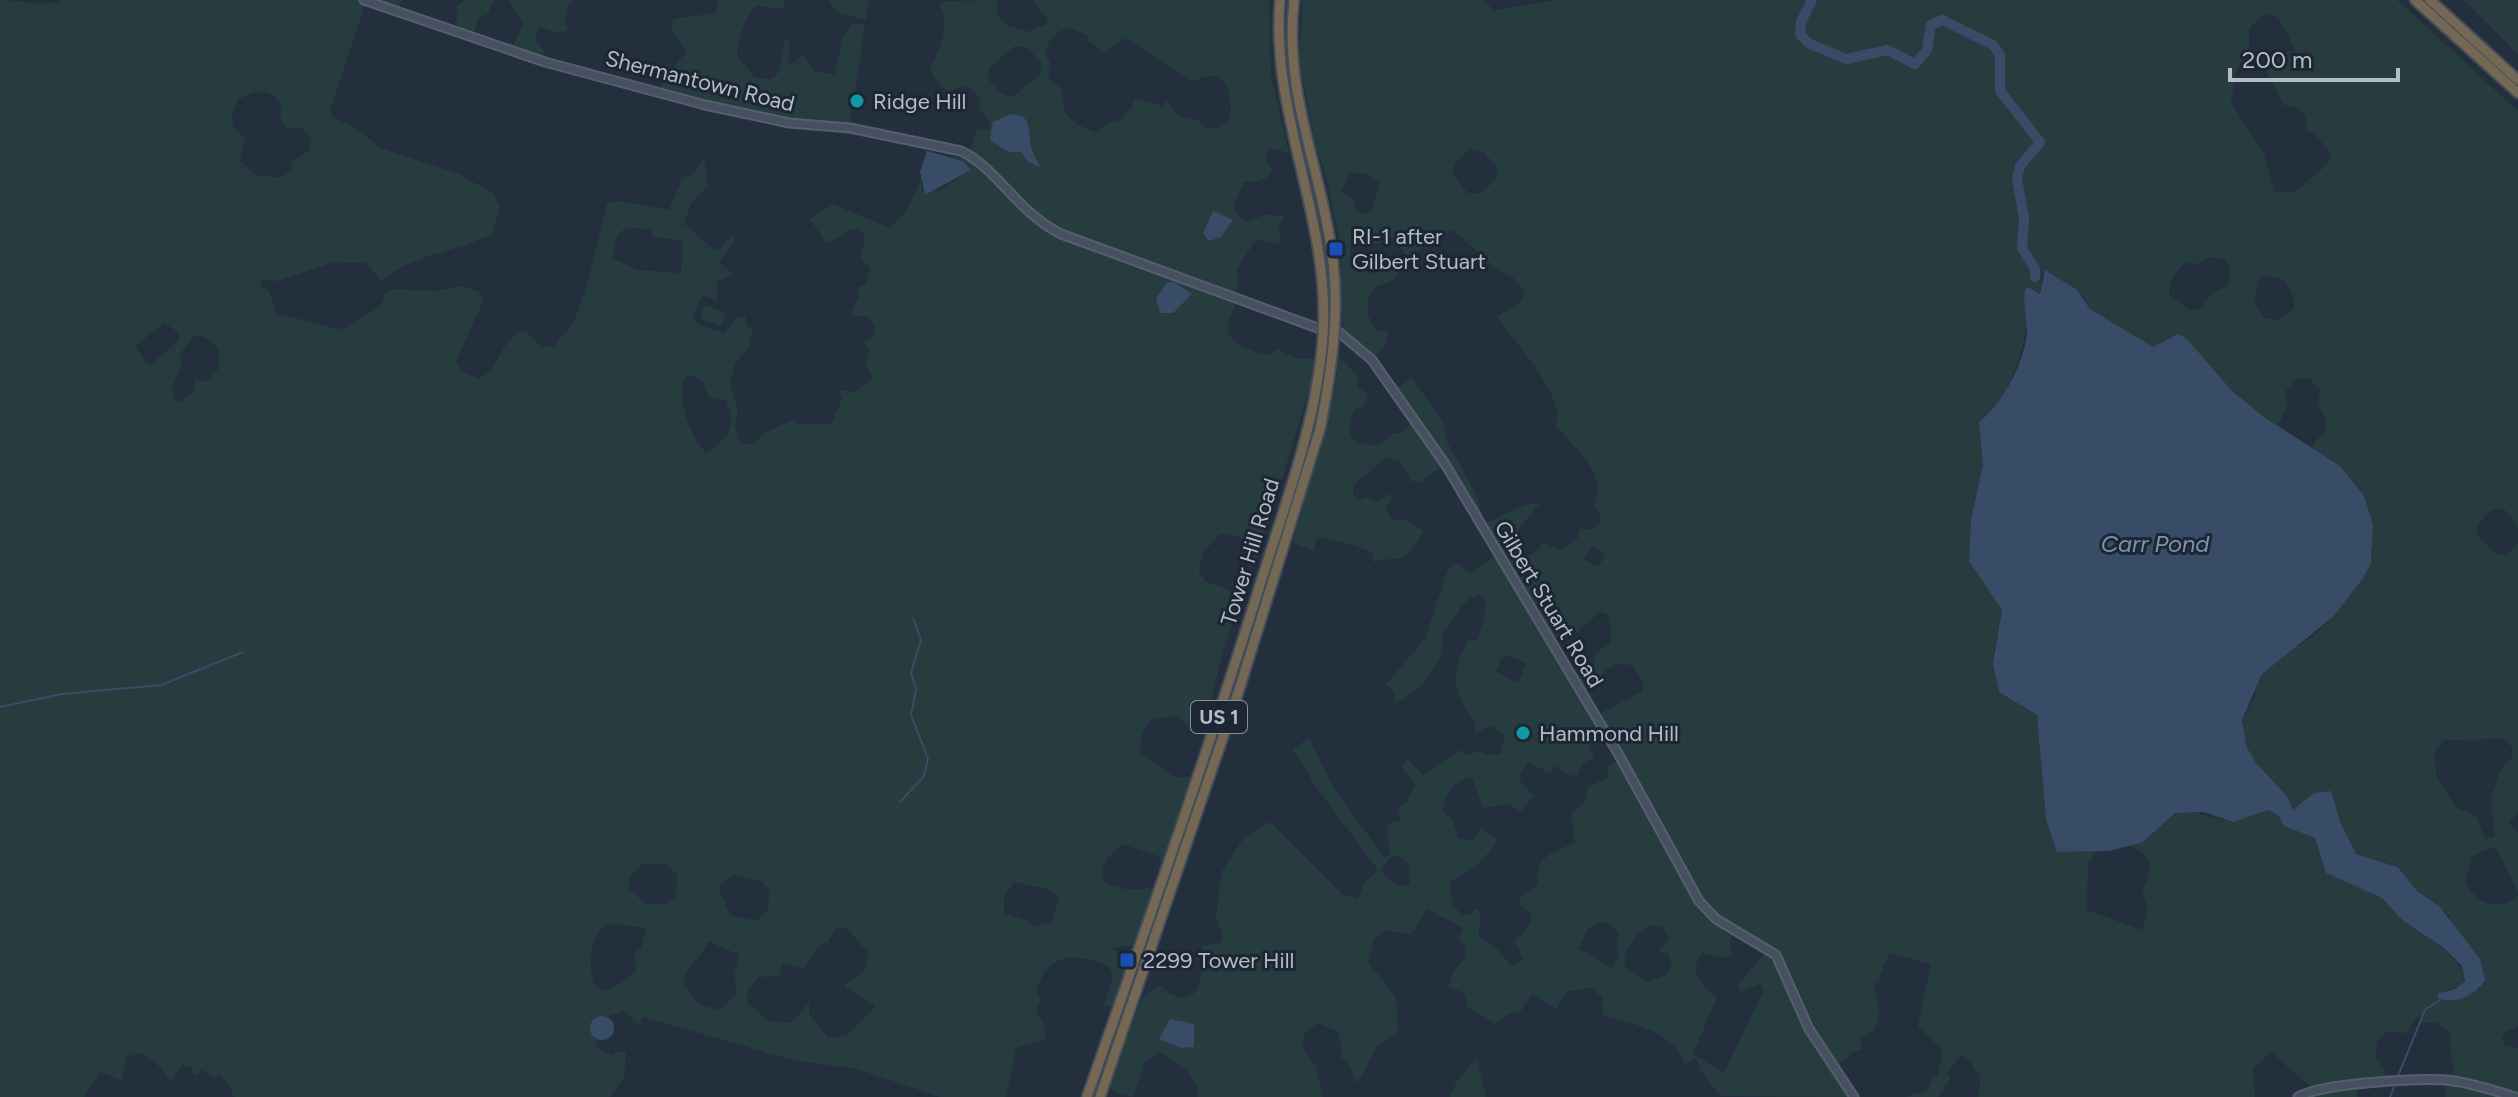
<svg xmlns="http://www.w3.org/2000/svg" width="2518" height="1097" font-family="Figtree,sans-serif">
<rect width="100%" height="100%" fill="#242f3e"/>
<g fill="#263c3f" fill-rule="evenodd">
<path d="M0,0c17,0 48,8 61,0h341l-4,11 -32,-10 -36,110 2,5 26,14 23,18 76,25 37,21 6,14 -8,26c-40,20 -77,19 -111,47l-15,-18 -32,-1 -57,19 -15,-1 -2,6 9,5 7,22 61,16 8,-1 36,-22 5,-13 7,-4 43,2 25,-5 17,5 5,10 -27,61 4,8 18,9c21,-8 21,-39 45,-48 15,8 14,20 33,14 4,-12 14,-14 18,-24 16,-38 23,-79 33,-118l11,-2 51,9 13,-31 11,-6 11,-13 4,26 -17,17 -9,25 4,-4 24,23 9,3 15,-16 1,7 -16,21 14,13 -16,6v19l-12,-4 -5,3 -7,20 8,7 23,7 14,-16 7,-1 2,10 6,4 -5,19 -13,14 -5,20 8,27 -3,17 4,16 14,1 10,-10 29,-14 6,4h33l11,-25 -3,-9 17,2 17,-15 -7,-11 3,-15 -5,-10 9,-4 2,-10 -6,-10 -16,-2 -1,-6 8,-13 -3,-8 9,-3 4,-17 -9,-9 4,-24 -7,-6 -10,1 -6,7 -16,6 -16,-24 23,-15 57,24 17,-18 14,-31 1,12 18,-1 31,-20 -8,-9 -12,-4h17l9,-28 12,1 1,-6 -11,-16 1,-10 -14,-13 -16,6 -10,-5 -10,-15c7,-20 23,-46 9,-66l7,-4 51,-1 -1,12 10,13 23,7 21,-10 -18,-22h237l2,76 18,77 -21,-5 -2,13 6,8c-4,13 -16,12 -28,13l-11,24 4,9 10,6 18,-6 19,1 -6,12 3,9 -2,7 -23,-4 -20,30 3,13 -4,12 4,4 -11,23 -1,11c11,12 27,21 43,22l7,-6 19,9 23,1 -63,203 -8,-3 1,-13 -9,-9 -20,-3 -18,20 -3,19 6,8 38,14 -14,36 -27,103 -28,-18 -22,4 -9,11 -4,19c8,13 24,15 34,27h18l3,-6 -33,92 -3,-7 -36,-12c-13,10 -22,22 -19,38 19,9 32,8 50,6l-19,57 -22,3 17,10 -17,49 -8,-2 9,-29 -4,-9c-33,-17 -63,-13 -73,25l5,8 -5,11 6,9 4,19 -30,9 -10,49h-66l-83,-28 -65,-9 -148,-43 -6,7 -14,-13 -19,6 -10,25 3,7 15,7 4,-5 9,2 -2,24 -14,20h-376l-6,-14 -8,-8 -7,2 -12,-7 -4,5 -5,-2v-6l-9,-2 -12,16 -12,-15 -18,-13 -14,4 -6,23 -21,-8 -16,25h-84zM1070,28l17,7 2,6 15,11 21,-14 66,43c6,-1 13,-5 19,-5 21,1 22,27 20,42l-13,11 -10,-1 -8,-7 -21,-5 -11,-15 -5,5 -28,-8 -1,8 -16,16 -7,-1 -15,11 -17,-7 -13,-12 -3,-23 -14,-13 2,-14 -5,-10c5,-16 9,-20 25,-25zM1015,46l13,2 13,15 -1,11 -26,22 -11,-1 -15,-16 2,-12zM258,91c18,2 26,10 22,28l6,10 15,-2 10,12 -2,12 -17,11 -1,8 -9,7 -26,-1 -16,-15 5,-23 -12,-11 -1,-12 6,-16zM627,227l23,3 3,7 30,4 -2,32 -44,-3 -24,-12 4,-23zM164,323l14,9 2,8 -29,24 -5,-1 -11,-17zM194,335c21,2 27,13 25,33l-12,13 -12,-1 -1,11 -14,11 -6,-3 -2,-11 9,-20 -1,-14zM691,375l11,5 6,17 18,3c11,27 4,37 -20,53 -16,-17 -27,-47 -23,-73zM644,863l24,2 9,10 -1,21 -11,9 -20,-2 -17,-15 2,-13zM733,875l30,7 6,8 -1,20 -10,10c-37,-3 -25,-5 -40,-32zM1014,882l34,7 11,9 -7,24 -18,5 -9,-7 -21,-7v-16zM607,923l40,5 -6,19 -6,7 1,17 -11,10 -21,10 -10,-7c-6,-23 -6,-45 13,-61zM847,928l22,26 -5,16 -20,16 31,20 -28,29 -19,3 -19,-24v-11l-18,20 -23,-2 -21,-19 1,-12 11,-13 20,-1 4,-13 20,5 19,-25 6,-1 7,-13zM708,941l31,14 -5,19 3,20 -17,16 -20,-5 -17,-21c3,-19 19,-25 25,-43z"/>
<polygon points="465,0 494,0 488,14 478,18 473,37 456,31 457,6"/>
<polygon points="509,0 576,0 569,4 564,20 569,31 554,32 539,26 535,39 543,49 545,61 512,50 523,23"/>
<path d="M719,0h67l-4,9 -25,-3c-14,12 -18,31 -20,49l18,23 16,1 8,-7 6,-34 5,4 -2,21h7l7,-9 12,17 21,3 7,-34 11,-17 12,2 -16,105 -57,-5 -133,-33 5,-13 23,-28 -16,-20 2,-12 43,-6z"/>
<polygon points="829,0 869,0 866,20 836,12"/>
<path d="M1303,0h179l12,10 62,-10h841l121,111v419l-2,-8 -12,-13h-12l-14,15 -1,11 20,19 9,1 12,-12v270l-9,10 9,9v60l-22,-45 -23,8 -8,28c12,20 33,31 53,12v131l-12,6 -4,7 3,7 13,3v48l-13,-4 -2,4h-57v-17h7c2,-18 -5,-29 -2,-46l-14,-12 -18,1 1,-10 -14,20 -20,-1 -9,9 -2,17 9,10 1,14 -29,4 2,11h-61l15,-9 -41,-36 -18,16 2,29h-277l3,-22 -7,-5 -2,-9 -11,-6 -14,18 4,5 -13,19h-31c11,-6 23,-2 25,-18l6,-5 5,-23 -25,-25 13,-62 -42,-11 -11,28 -5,2 7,30 -6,18 -14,8 2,11 -7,1 -21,16 20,30 -134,-1 -20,-26 -2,-9 -4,-2 -10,5c-10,-33 -50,-40 -79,-48l-3,-4 1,-14 -12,-10 -23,3 -12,18 -24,-15 -12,18 -11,2 -13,10 -30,-18 2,-3 -5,-10 -14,-6 6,-18 10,-10 1,-11 -7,-9 4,-11 -35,-19 -17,25 -27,-4 -10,9 -6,23 28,35 2,35 -20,13 -21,39 -9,-22 -8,-5 2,-7 -4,-18 -20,-9 -14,11 -1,15 12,16 8,32h-125c1,-22 -21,-35 -39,-45l-15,11 -11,34 -15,-3 -9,-7 33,-89 18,-13c11,13 32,21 39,-1 4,-12 0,-26 4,-38l17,-3 3,-5 -7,-21 6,-46 23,-35 25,-14 77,76 2,-3 9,4 6,-16 14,-13 -62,-83 -23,-38 16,-11 24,49 51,70 5,-1 -1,-29 4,-5 9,-1 -4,-13 8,-4 11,-20 -16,-18 8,-7 15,16 37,-25 7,5 12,-4 8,4 13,-1 5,-17 -14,-11 -17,7 2,-10c-24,-33 -27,-46 -8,-83l9,1 7,-20 1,-22 -5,-5c-20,4 -23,29 -38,37 -1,6 1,12 0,19 -4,19 -29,49 -47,52v-8l-9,-10 39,-45 23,-70 10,-6 12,10 27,-19 -52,-89 -25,17 -9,-1 -12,-21 -12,-3 -34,28v10l9,5 5,-3 10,4 12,-7 4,3 -7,12 6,11h14l18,11c-22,36 -14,23 -51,31v-8c-8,-7 -41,-15 -53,-17l-5,5v9l-22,-8 41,-151 5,-33h4l15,18 -1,8 11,11 -5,11h-6c-8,10 -10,21 -4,32 15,8 28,9 38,-5l11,-1 13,-15 -20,-29 17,-11 30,43 5,21 29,52 9,29c19,-6 36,-21 55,-20l-21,26 -2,30 18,-6 8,-11 16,8 18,-11 3,-10 10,1 12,-10 -7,-14c11,-36 -17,-54 -40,-81 14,-25 -41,-84 -58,-108l23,-15 5,-10c-13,-21 -21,-15 -34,-28 -13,-11 -24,-23 -39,-34l-29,16 -33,36 -13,4 -5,6 -4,8v16l9,15h11c1,12 -7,20 -17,27l-28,-23 -3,-92 -13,-63 -12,-36 -16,-86zM2263,14l15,3 18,34 -12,1 -18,20 18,33 13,2 9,9v15l8,2 16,20 -1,10 -33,28 -21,2 -11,-39 -33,-52 5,-31 13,-24v-18zM1470,149l14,3 13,16 -1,12 -17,14 -11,-1 -15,-18 1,-12zM1350,173l17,1 13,9 -9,27 -6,4 -10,-5 -2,-9 -12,-8zM1380,234l11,2 17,21 -38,18 -20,-20v-10l7,-6 21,5 4,-3zM2211,257l13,2 6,9 -2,17 -16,9 -14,16h-9l-20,-15c0,-14 5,-24 16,-32l11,1zM2042,274l42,24 6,11 39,26 24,12 20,-11c36,26 61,65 101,87l5,1 8,-18 -2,-14 13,-14 12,1 10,11 -2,16 8,12 -1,11 -13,18 61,103c-4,27 -42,72 -64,89 -16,11 -32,18 -45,33 -7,8 -7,19 -11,28 -6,12 -14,22 -11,35 6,30 39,48 51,76l37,-20 10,31 16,32 42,12 19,25 32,24 31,73 -41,5 23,-8 4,-11 -22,-26 -42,-28 -20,-22 -56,-25 -11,-35 -30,-12 -6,-10 -11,-6c-14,6 -33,12 -49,9 -14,-3 -26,-11 -42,-6 -18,5 -22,27 -51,32l15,6 9,12 -3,19 -5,8 6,19 -6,21 -55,-20 1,-47 9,-12 -40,1 -11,-33 -9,-104 -15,-8 -28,-55 8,-42 -33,-49 2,-42 12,-54 -4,-43c29,-23 41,-59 47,-94 4,-20 17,-33 16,-54zM2265,275l19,5 10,18v10l-15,12 -14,-2 -11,-14 4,-23zM1592,546l14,8 -8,13 -14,-8zM1601,612l7,3 4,17 -2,11 -14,10 -5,16 -17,9 -23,-37 15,-10 13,2 2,-6zM1508,655l18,8 -6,16 -5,3 -19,-11 6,-13zM1621,663l12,3 11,18 -2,7 -46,25 -14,-23c17,-9 19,-25 39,-30zM1605,732l15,27 -13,8 2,10 -21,10 -3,14 -14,12 4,30c-23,9 -41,14 -37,41l-18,13 -1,6 13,12 -1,8 -16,18 8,18 -11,8 -14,-17 -19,-13c-3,-12 8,-18 -3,-28l-7,6 -8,-1 -9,-10 -2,-22 27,-16 21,-25 -18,-13 -6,13 -16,-3 -5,-17 -10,-10c1,-17 12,-31 29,-34l11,31 24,-4 14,7 13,-16 -11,-9 -4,-9 8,-15 23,11 6,-7 15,10 7,-1 4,-11 12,-6 -5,-13zM2503,739l9,8v11l-11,11 -10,30 4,37 -10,3 -9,-23 -20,-9 -19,-29 -3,-25 10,-13zM1398,855l11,10 1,20 -12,1 -18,-15 12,-15zM1604,921l15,11 -3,16 3,8 -7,12 -33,-19 9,-21zM1662,926l7,12 -11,14 10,1 4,12 -7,10 -20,7 -20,-16c-3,-12 12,-36 24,-40 4,-1 9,1 13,0zM1735,930l33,19 -31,37 4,6 19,-8 4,5 -40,84 -31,-19 24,-57c-16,-15 -30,-22 -15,-44l18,5 13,-3 -4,-13z"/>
<polygon points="2463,0 2518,0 2518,54"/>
<polygon points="705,305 726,313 721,326 700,318"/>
<polygon points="1477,1057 1486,1097 1450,1097 1457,1081"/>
</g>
<g fill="#394c67">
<path d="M1011,114c23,0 16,19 21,35 1,6 6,12 8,18l-12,-5 -7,-10h-12l-19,-12 3,-18z"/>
<polygon points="927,151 963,161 971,170 925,195 920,172"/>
<polygon points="1213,211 1233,220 1221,237 1209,241 1203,233"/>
<path d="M2045,270l32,20 13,19 63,38 25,-13 8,4 46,53 32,26 76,49 24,30 9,29 -2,38 -8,15 -29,38 -72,58 -20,46 4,26 10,17 31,33 6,14 21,-17 17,-2 9,31 16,32 42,13 19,24 23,16 40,52 5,21c-10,16 -31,25 -48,18l2,-5 16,-4 10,-8 -3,-15 -18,-18 -42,-28 -20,-22 -56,-25 -11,-35 -31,-12 -5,-10 -11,-6 -34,12 -31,-10 -28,1 -32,29 -34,9 -52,1 -11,-32 -9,-105 -38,-23 -6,-29 9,-53 -33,-49 2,-42 12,-54 -4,-43c23,-18 41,-53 47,-81 3,-17 -4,-34 -1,-51l3,-3 12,7z"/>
<polygon points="1174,282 1192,294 1173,313 1160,313 1156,298 1167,283"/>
<circle cx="602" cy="1028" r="12"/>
<polygon points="1170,1019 1194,1024 1194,1047 1181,1048 1159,1039"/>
</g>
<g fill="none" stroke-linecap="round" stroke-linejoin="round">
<g stroke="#394c67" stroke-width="2">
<polyline points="0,707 62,694 161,685 243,652"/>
<polyline points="900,802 924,776 928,759 911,715 916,689 911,673 921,640 913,618"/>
<polyline points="2398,1076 2425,1010 2440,1000"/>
<polyline points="2390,1097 2396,1082"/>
</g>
<polyline stroke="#394c67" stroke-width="10" points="1812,0 1801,22 1800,34 1808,43 1846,59 1888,50 1915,64 1927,50 1931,25 1942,20 1993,45 2000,55 2000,91 2040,142 2020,166 2017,179 2024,218 2022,248 2035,269 2035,277"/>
<g stroke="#565f6c" stroke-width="11">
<g id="secondary">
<path d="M364,0l181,62 160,43 84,18 61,5 111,23c36,17 57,62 100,83l262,96"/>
<polyline points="1334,328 1372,360 1445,464 1619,755 1699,901 1716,919 1776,955 1809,1029 1854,1097"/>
<path d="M2298,1097c24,-14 127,-20 156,-16 21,3 41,10 61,16"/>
</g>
</g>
<g stroke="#434c59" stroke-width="13">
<g id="highway">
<polyline points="2415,0 2518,93"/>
<polyline points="2430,0 2518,80"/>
<path d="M1087,1097c58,-166 116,-331 169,-499 26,-86 61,-173 67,-263 8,-115 -53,-221 -43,-335"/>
<path d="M1100,1097l139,-407 81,-261c12,-60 21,-121 11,-182 -13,-87 -47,-156 -37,-247"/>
</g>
</g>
<use href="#secondary" stroke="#465061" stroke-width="7"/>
<use href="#highway" stroke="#746855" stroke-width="9"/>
</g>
<g fill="#0f9aa8" stroke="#1d2633" stroke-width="3">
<circle cx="857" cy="101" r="8"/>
<circle cx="1523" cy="733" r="8"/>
</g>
<g fill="#1a4fb4" stroke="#1d2633" stroke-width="3">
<rect x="1328" y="241" width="16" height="16" rx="4"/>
<rect x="1119" y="952" width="16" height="16" rx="4"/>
</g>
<g text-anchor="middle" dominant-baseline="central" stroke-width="6" stroke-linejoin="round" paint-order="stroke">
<rect fill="#1d2633" stroke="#878f9c" stroke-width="2" x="1191" y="701" width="56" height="32" rx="6"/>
<g font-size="20" font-weight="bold" fill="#b4bcc9">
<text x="1219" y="717">US 1</text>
</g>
<g font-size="22" fill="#b4bcc9" stroke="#1d2633">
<text transform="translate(700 81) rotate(14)">Shermantown Road</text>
<text transform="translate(1250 552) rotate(-73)">Tower Hill Road</text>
<text transform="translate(1549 604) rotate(59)">Gilbert Stuart Road</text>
</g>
<g font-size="22" fill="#b4bcc9" stroke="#1d2633" text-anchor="start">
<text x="873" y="101">Ridge Hill</text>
<text x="1352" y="236">RI-1 after<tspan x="1352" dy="25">Gilbert Stuart</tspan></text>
<text x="1539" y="733">Hammond Hill</text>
<text x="1143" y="960">2299 Tower Hill</text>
</g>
<g font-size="24" font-style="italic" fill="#7c92b1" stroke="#1d2633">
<text x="2155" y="543">Carr Pond</text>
</g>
</g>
<path d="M2230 68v12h168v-12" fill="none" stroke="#b4bcc9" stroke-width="4"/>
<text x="2242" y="68" font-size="24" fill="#b4bcc9" stroke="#1d2633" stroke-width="6" paint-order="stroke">200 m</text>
</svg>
